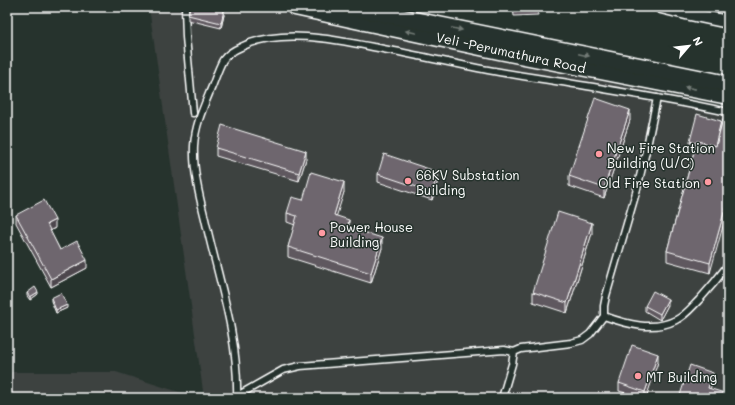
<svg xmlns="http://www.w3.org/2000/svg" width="735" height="405" font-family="Mali,sans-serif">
<rect width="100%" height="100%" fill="#26332d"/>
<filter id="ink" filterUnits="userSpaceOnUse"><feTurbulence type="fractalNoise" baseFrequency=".025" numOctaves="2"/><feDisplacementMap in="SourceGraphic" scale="8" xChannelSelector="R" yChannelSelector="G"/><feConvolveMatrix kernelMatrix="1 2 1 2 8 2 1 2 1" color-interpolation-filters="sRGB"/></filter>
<g filter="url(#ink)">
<g fill="#3c4240">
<polygon points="149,7 258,7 330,22 514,63 728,107 728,398 204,398"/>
<polygon points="7,372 116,372 198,398 7,398"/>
</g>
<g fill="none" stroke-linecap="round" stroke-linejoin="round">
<g stroke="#fff" stroke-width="9">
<g id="service">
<polyline points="185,7 186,37 193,113"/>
<path d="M604,316c22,8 49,16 72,4 9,-4 16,-13 23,-20 10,-11 20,-23 29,-35"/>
<polyline points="237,396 283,370 300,366 504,350 514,352 521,349 571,343 582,340 590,334 604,316 604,306 606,296 637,189 646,151 657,98"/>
<path d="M237,398c2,-61 -19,-120 -32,-179 -6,-24 -12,-49 -11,-73 1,-22 11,-42 19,-62 3,-8 6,-17 10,-24 4,-6 11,-10 18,-13 37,-19 93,-8 132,0 39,7 77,16 115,23 39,7 77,12 116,19 42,7 83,14 124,23"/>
<polyline points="502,398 512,364 514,352"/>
</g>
</g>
<g stroke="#fff" stroke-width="15">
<polyline id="minor" points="661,7 690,14 728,22"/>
</g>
<g stroke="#fff" stroke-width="19">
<g id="secondary">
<polyline points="295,7 499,51 728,96"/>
<polyline points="350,7 728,84"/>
</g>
</g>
<use href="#service" stroke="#26332d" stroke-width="6"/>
<use href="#minor" stroke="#26332d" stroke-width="12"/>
<use href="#secondary" stroke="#26332d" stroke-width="16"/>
</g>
<g fill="#5f585f" stroke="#fff">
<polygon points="513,7 537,7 538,15 514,16"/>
<polygon points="188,15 224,15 221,28 188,20"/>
<polygon points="630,120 604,198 569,186 569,176"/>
<polygon points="721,121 710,273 667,261 667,251 695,148 690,147 690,141"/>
<polygon points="216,148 306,159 299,181 216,156"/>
<polygon points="378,174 438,180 432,200 378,182"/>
<polygon points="344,192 336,215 349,228 382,248 371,283 288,257 288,247 295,225 287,222 287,213"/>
<polygon points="16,215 55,228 50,231 60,250 87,268 51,287 16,223"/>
<polygon points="592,233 567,313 533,302 533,292"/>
<polygon points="27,293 38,294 30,300 27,296"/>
<polygon points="51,298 67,308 56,313 51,301"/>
<polygon points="668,305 660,320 645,311 645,306"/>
<polygon points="658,362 646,397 639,397 619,391 619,383"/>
</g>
<g fill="#4d474d" stroke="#fff">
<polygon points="224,10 224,15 221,28 221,23"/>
<polygon points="630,110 630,120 604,198 604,188"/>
<polygon points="721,121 721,126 714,154 714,148"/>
<polygon points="306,151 306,159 299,181 299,173"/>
<polygon points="438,172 438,180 432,200 432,192"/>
<polygon points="344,182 344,192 334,224 334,215"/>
<polygon points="728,198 728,208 710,273 710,263"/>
<polygon points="55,220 55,228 47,232 47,224"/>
<polygon points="349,220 349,229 347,227"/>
<polygon points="592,223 592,233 567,313 567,303"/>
<polygon points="382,238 382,248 371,283 371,273"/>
<polygon points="87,260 87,268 51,287 51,279"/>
<polygon points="38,292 38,294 30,300 30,297"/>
<polygon points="668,299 668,305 660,320 660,314"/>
<polygon points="67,305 67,308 56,313 56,310"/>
<polygon points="658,354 658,362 646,398 645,398 645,392"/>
<polygon points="713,373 713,381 708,395 708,388"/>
</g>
<g fill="#6e666e" stroke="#fff">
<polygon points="190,7 214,7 224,10 221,23 188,15"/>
<polygon points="513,7 537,7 538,10 514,11"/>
<polygon points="595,98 630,110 604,188 569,176"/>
<polygon points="697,114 721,121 715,146 697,141 696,143 690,141"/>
<polygon points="724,115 728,116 728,198 710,263 667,251 697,141 716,146"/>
<polygon points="222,125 306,151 299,173 216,148"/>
<polygon points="384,154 438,172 432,192 378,174"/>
<polygon points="311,172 344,182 334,215 349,220 347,227 382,238 371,273 288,247 297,216 287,213 292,197 303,200"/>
<polygon points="44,200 55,220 47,224 60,250 77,241 87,260 51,279 16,215"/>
<polygon points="558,212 592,223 567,303 533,292"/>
<polygon points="35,287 38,292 30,297 27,293"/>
<polygon points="653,291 668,299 660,314 645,306"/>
<polygon points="61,293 67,305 56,310 51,298"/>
<polygon points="632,345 658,354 645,392 619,383"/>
<polygon points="690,365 713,373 708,388 728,394 728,398 679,398"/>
<polygon points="640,395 650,398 639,398"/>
</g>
<defs><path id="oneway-solid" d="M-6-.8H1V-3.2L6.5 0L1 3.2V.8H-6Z"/></defs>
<g fill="#727a76">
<use href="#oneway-solid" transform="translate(457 29) rotate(12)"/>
<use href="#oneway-solid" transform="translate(411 32) rotate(-168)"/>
<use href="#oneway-solid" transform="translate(584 55) rotate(12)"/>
<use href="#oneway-solid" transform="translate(690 88) rotate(-169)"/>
</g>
</g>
<g fill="#ff9aa2" stroke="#26332d" stroke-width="1.5">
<circle cx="599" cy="154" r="4"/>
<circle cx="408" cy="181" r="4"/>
<circle cx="708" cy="182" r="4"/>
<circle cx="322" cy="233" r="4"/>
<circle cx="638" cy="376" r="4"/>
</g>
<g text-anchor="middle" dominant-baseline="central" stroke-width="3" stroke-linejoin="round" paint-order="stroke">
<g font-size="13" fill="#fff" stroke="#26332d">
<text transform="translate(511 52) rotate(12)">Veli -Perumathura Road</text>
</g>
<g font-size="13" fill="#fff" stroke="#26332d" text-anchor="start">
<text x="607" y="147">New Fire Station<tspan x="607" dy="15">Building (U/C)</tspan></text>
<text x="416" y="174">66KV Substation<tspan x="416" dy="15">Building</tspan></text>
<text x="700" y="182" text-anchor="end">Old Fire Station</text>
<text x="330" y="226">Power House<tspan x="330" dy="15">Building</tspan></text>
<text x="646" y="376">MT Building</text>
</g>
</g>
<rect width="735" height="405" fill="none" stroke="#26332d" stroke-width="24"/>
<rect x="12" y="12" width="711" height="381" fill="none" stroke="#fff" stroke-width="1.5" filter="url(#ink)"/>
<g transform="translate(689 46) rotate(62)" stroke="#26332d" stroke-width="3" paint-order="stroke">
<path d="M0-3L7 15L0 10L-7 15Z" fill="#ffffff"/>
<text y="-6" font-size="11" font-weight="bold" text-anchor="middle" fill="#ffffff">N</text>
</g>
</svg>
